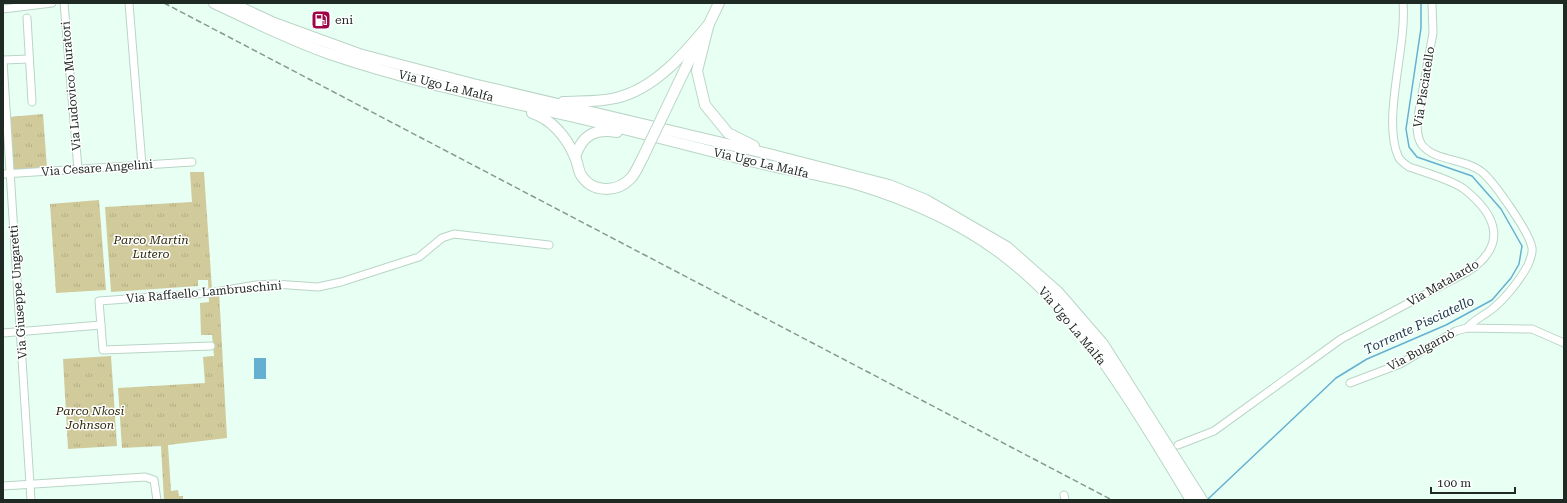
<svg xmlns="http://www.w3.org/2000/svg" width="1567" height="503" font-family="'Roboto Serif',serif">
<defs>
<pattern id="park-tufts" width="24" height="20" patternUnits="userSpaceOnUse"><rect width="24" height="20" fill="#d1cb9b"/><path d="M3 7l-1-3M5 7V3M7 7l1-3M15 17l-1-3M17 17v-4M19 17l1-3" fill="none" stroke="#b3ae85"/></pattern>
</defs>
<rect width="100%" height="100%" fill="#e8fff4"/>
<g fill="url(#park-tufts)">
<polygon points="43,114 47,168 13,171 9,117"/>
<polygon points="190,172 204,172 212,289 219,291 227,438 168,445 171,491 178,490 179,496 183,496 183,500 164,500 161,446 122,448 118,388 205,383 203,357 214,356 212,335 201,335 200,303 209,302 208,280 198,280 198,286 111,292 105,207 192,202"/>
<polygon points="99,200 106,290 56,293 50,204"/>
<polygon points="111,356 117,446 68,449 63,359"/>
</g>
<rect fill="#65b0d1" x="254" y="358" width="12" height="21"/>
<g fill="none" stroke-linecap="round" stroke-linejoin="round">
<polyline stroke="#65b0d1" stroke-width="1.5" points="1207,500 1336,378 1367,359 1446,325 1492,300 1511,278 1519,264 1522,246 1501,209 1472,176 1417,157 1409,147 1406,129 1421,28 1421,3"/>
<g stroke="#b9d5c7" stroke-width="9">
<g id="minor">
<polyline points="64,3 78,169"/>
<polyline points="129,3 142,165"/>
<path d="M1432,3l1,30 -16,89c0,7 0,16 5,23 14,17 43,13 60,27 12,10 48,61 50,76 1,5 -2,12 -4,17 -8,15 -23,34 -37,45 -8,6 -17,10 -24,18"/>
<polyline points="3,9 52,3"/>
<polyline points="27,18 32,102"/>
<polyline points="3,60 29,59"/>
<polyline points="3,61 31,500"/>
<polyline points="3,174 192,162"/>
<polyline points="3,333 101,325"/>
<polyline points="211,346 103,350 99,301 209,293 256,285 275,284 318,287 341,282 419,257 442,238 454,234 549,245"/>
<polyline points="1350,383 1400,364 1456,331 1467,328 1532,329 1564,343"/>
<path d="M1178,445l36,-14 127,-92 126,-67c41,-26 31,-56 -3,-83 -12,-9 -40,-17 -55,-22 -4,-3 -9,-6 -11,-11 -16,-38 9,-110 5,-153"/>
<polyline points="3,486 145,477 154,480 157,500"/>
<polyline points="1064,495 1065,500"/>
</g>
</g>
<g stroke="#b9d5c7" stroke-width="12">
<g id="highway">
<path d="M214,3c38,18 76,37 116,51 79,27 162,44 244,63 56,13 112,28 168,42 38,10 79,15 117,26 52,16 106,40 149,74 79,62 131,156 183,241"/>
<polyline points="231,3 274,23 359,54 473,84 769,154 889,185 926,200 1007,247 1058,292 1103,344 1202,500"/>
<polyline points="708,27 697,71 705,105 728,133 754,146"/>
<polyline points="706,30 719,3"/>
<polyline points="687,65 698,44"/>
<path d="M563,102c17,-1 36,0 53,-4 39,-9 68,-44 93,-74"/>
<path d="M532,113c20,6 35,25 43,44 3,6 3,13 6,18 11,18 36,18 50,3 5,-5 8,-14 12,-21"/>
<path d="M575,157c7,-22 20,-29 42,-25"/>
</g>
</g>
<use href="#minor" stroke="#fff" stroke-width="7"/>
<use href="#highway" stroke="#fff" stroke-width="10"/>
<polyline stroke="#899991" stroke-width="1.5" stroke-dasharray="6 3" stroke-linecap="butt" points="164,3 1112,500"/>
<g stroke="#b9d5c7" stroke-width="12" stroke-linecap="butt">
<polyline id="highway-bridge" points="643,157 687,65"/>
</g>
<use href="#highway-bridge" stroke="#fff" stroke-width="10"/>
</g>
<defs>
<g id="fuel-square" transform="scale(1)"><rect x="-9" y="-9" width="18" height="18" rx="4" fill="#a00446" stroke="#fff"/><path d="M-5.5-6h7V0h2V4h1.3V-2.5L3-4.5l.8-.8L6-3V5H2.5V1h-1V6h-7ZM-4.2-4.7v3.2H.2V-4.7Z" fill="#fff"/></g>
</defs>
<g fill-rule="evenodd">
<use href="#fuel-square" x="321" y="20"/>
</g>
<g text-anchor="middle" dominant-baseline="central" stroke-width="3" stroke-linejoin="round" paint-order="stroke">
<g font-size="12" fill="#202a25" stroke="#fff" text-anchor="start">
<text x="335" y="20">eni</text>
</g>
<g font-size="12" fill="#202a25" stroke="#fff">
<text transform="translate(71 86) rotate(-95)">Via Ludovico Muratori</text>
<text transform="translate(446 86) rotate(14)">Via Ugo La Malfa</text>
<text transform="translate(1424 87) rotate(-81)">Via Pisciatello</text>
<text transform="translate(761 163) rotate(13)">Via Ugo La Malfa</text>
<text transform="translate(97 168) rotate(-4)">Via Cesare Angelini</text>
<text transform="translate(1443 283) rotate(-30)">Via Matalardo</text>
<text transform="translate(18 292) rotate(-94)">Via Giuseppe Ungaretti</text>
<text transform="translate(204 292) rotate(-5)">Via Raffaello Lambruschini</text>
<text transform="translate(1072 326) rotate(50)">Via Ugo La Malfa</text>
<text transform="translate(1421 350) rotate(-28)">Via Bulgarnò</text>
</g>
<g font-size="12" font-style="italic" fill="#2e2a0a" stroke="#fff">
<text x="151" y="240">Parco Martin<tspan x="151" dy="14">Lutero</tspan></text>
<text x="90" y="411">Parco Nkosi<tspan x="90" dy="14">Johnson</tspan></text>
</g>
<g font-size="13" font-style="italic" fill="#153847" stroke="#fff">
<text transform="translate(1419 325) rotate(-25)">Torrente Pisciatello</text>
</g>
</g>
<rect width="1567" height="503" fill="none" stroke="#202a25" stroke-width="8"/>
<path d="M1431 487v6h84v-6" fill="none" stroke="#202a25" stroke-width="2"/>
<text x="1437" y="487" font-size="12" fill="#202a25" stroke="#ffffff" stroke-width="3" paint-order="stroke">100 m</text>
</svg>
